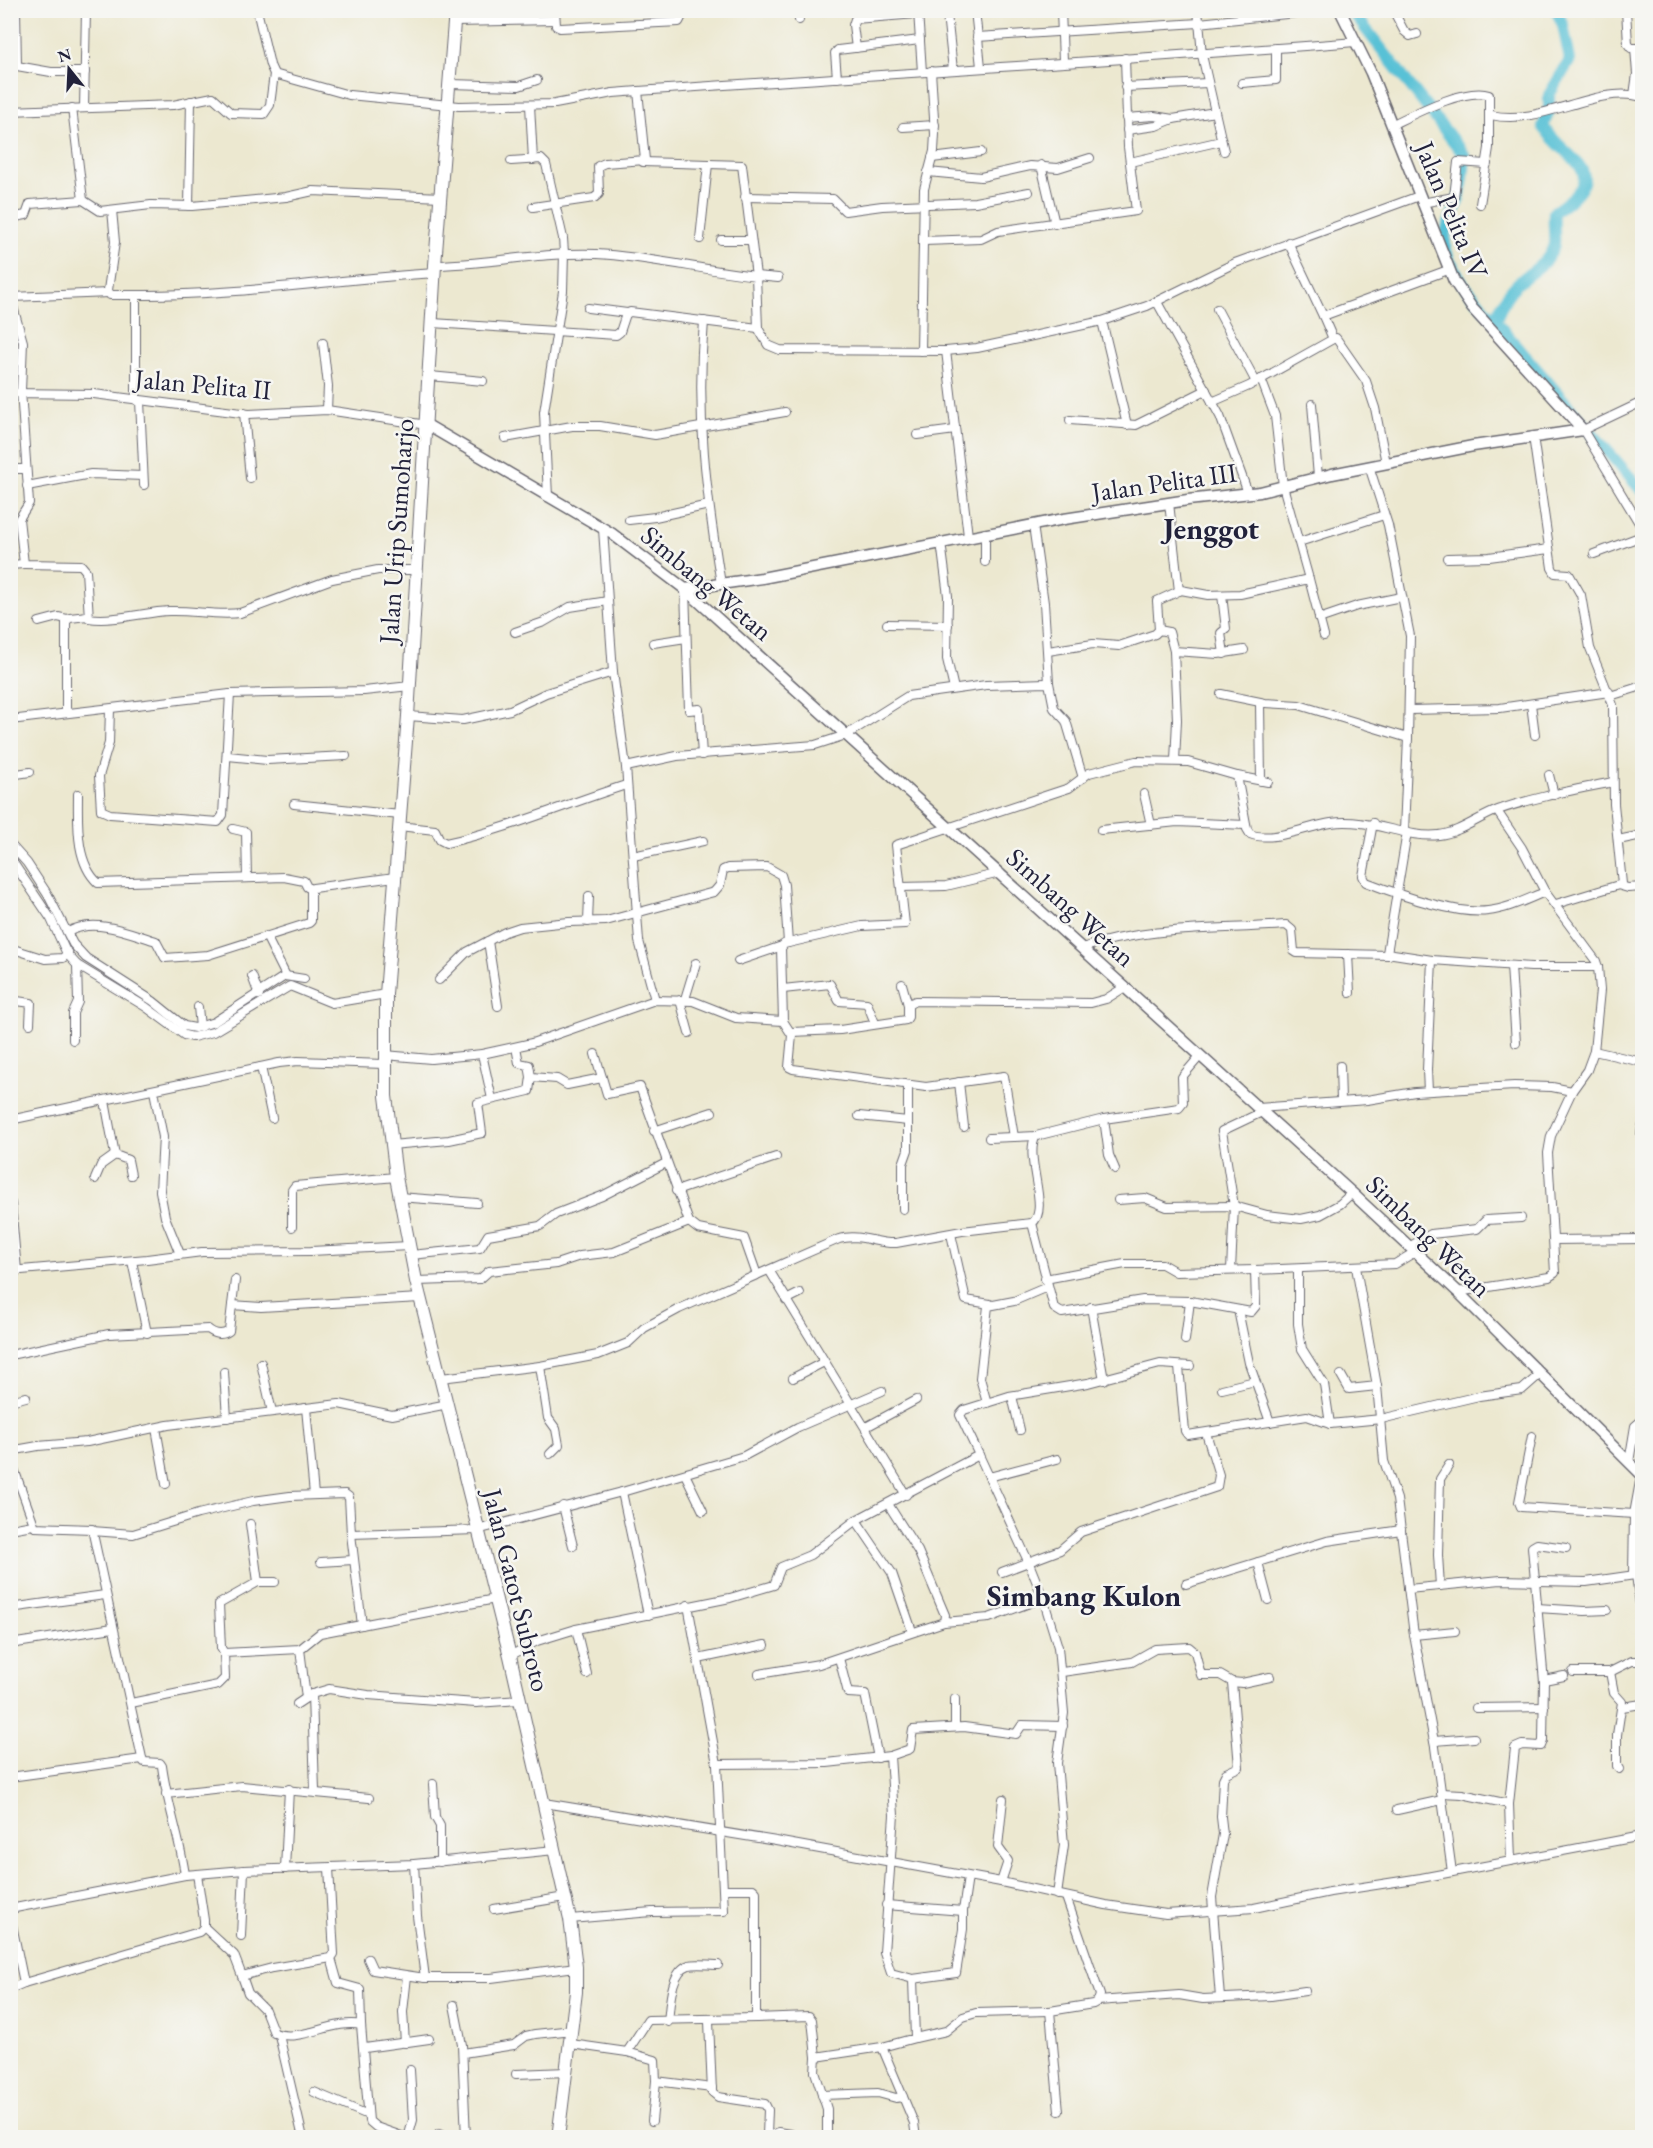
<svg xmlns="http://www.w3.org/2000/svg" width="1653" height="2148" font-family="'EB Garamond',serif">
<rect width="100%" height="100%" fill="#f6f6f2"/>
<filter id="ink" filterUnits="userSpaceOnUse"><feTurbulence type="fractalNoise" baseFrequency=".0167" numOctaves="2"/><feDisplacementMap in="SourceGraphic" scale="12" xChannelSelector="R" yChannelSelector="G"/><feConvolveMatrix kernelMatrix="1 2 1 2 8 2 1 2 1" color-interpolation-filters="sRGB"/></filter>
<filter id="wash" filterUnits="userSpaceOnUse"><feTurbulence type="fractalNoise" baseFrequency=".008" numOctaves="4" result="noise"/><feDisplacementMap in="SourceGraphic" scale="24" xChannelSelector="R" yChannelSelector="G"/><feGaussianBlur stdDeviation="1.35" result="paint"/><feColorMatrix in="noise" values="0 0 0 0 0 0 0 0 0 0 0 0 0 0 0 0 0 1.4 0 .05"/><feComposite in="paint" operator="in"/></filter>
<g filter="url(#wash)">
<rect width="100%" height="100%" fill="#ece8d0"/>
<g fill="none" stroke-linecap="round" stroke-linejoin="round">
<g stroke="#59c1d6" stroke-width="12">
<path d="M1351,10l114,146c-1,13 -2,26 -5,38 -5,23 -22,38 -12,62"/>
<polyline points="1452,264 1463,284 1642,491"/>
<path d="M1495,321c6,-14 10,-25 21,-36 13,-13 34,-21 38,-41 1,-7 -1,-22 0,-32 62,-41 12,-50 -11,-86l6,-15v-16l21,-35 -7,-35 -7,-15"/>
</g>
</g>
</g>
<g filter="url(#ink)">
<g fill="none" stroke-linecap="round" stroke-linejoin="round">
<g stroke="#69676f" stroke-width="10">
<g id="minor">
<polyline points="16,10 17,66 51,72 85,72"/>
<polyline points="257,10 270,65 274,74"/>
<polyline points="555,10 556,26 560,28 679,22 685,10"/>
<polyline points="797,10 799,20"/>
<polyline points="975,10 981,67"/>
<polyline points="1061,10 1063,61"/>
<polyline points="1198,10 1202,55 1224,151"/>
<polyline points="1393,10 1404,31 1410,36 1417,34"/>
<polyline points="1626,10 1628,44 1631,48 1642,48"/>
<polyline points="918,11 922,72"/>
<polyline points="947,14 953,70"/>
<polyline points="455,22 555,20"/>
<polyline points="977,37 1199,23 1315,11"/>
<polyline points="856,48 853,25 855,19 966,10"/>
<polyline points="837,78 835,53 838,50 920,40"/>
<polyline points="1242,83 1276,80 1276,48"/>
<polyline points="451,84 519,86 537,80"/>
<polyline points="1125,87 1208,83"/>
<polyline points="1634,95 1637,74 1635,48"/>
<polyline points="530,105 533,160"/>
<polyline points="72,108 83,200 100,211 151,205 192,206 286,197 313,191 441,197"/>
<polyline points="84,108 86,10"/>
<path d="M10,111l163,-6 40,-8 18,16 33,1 6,-9 4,-31 75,21 110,11 96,-2 58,-11c247,-18 495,-31 742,-51"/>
<path d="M1491,115c51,12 104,-31 151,-18"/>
<polyline points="1126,118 1154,116 1173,119 1215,112"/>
<path d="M1391,125c23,-11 74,-38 98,-30v53l-9,56"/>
<polyline points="903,127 935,125"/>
<polyline points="1127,130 1156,126 1173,119"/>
<polyline points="932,158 981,152"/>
<polyline points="511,161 541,159 546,164 563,238 564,253 563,291 544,412 548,497"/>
<polyline points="643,162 742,165 756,276 758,328 768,345 780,350 946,351 977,348 1102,321 1147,306 1235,263 1419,196"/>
<polyline points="1130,162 1221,141"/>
<polyline points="1041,165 1055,224"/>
<polyline points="928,172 981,177 1030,166 1058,168 1090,158"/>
<polyline points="745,197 833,199 845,211 882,206 975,202 1029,192"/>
<polyline points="1422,203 1454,197 1458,162 1487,164"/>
<polyline points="189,206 191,101"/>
<polyline points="533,207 594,198 599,194 598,166 605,163 645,160 638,91"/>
<polyline points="112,210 115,242 108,290 110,295 136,295"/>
<polyline points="10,218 26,215 30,204 83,200"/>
<polyline points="700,239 708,164"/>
<polyline points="721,240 751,240"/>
<polyline points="924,241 981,239 998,231 1136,211 1128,147 1125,58"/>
<polyline points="1288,242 1323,316 1448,270"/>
<path d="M435,265c54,-1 107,-13 161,-11 61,3 121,20 182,24"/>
<path d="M10,296l13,46 -2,49 8,112 -10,16 5,45 57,1 5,6 3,47c23,4 57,-6 80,-7 24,-1 47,5 71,2l92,-34 46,-9h40"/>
<polyline points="12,297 109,293"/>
<polyline points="1157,302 1220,416 1248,493"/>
<polyline points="588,308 627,313"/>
<polyline points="1217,309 1256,382"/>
<polyline points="1323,316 1333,339 1336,338 1366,381 1375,408 1386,463"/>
<path d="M704,321c-8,93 2,171 17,263"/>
<polyline points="1102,321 1127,425"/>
<polyline points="433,323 616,335 620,332 626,314 630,312 758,328"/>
<polyline points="323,343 328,386 327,410"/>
<polyline points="921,351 924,189 934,151 935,134 931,71"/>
<polyline points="946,351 968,536"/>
<polyline points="430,376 483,381"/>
<polyline points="1261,379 1275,416 1283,486 1309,579"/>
<polyline points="10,393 94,394 249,414 327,410 427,425"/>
<path d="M136,400v-105c100,1 199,-16 299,-22"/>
<polyline points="140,401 144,485"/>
<polyline points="1212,402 1249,386 1333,339"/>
<polyline points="1642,402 1583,430 1642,528"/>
<polyline points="1312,404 1318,477"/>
<polyline points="244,413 250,478"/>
<polyline points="1070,420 1136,425 1206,390"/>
<polyline points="917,435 955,430"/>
<polyline points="1533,436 1552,568 1555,573 1569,574 1581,595 1590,648 1613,705 1614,804 1622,884 1556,904"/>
<polyline points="505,438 572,426 600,426 655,435 785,412"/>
<polyline points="10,469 26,469"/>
<polyline points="27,486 91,474 143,476"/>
<polyline points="1169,503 1179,591"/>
<polyline points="629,520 655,517 709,505"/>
<polyline points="1033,525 1044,603 1049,683"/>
<polyline points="603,529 613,672 626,767 639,941 655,1000"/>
<polyline points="941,542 948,596 947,659 954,689"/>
<polyline points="1299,542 1384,515"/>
<polyline points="1594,554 1642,536"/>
<polyline points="1447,558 1489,557 1549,549"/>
<polyline points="985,562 985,533"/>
<polyline points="10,565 24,564"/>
<polyline points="685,589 689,710 699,709 702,755"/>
<polyline points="1222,595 1226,629 1221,633 1224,654"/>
<polyline points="1319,619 1357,606 1401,597"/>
<polyline points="39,622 58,617 67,619"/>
<polyline points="887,624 948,625"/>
<polyline points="1159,630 1169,632 1174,651 1218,654 1244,650"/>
<polyline points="515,632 544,622 570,607 608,601"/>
<polyline points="653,643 686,638"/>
<polyline points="1048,651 1093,644 1119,646 1155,634 1159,630 1157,601 1181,590 1208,595 1240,594 1309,579 1324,636"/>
<polyline points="1174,651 1177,720 1175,761"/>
<polyline points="1221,694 1265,703 1299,705 1408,738 1410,636 1388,525 1369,466"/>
<polyline points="1610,696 1642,686"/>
<polyline points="1260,703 1261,781"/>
<polyline points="1531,704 1535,735"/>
<polyline points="110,709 109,743 99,776 101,810 110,814 218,822 223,815 230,694"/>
<polyline points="1409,710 1500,708 1609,692"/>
<polyline points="66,712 66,621 70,618 87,616"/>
<polyline points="408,716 463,720 510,710 546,693 613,672"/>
<polyline points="10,720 230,694 364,691 410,686"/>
<polyline points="228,756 267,760 346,756"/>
<polyline points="626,767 677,756 815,745 846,735 908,696 986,685 1046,683 1049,683 1054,708 1066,721 1083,778"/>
<polyline points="10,775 30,772"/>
<polyline points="1549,775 1554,795"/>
<polyline points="1237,776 1268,782"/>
<path d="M78,794c0,28 -3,68 20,89l186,-6 20,4 3,6 4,2"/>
<polyline points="1144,794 1151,825"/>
<polyline points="294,804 400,815"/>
<polyline points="1497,811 1522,848 1545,892 1596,961 1598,967"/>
<path d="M1373,823l-10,53 3,6c31,12 90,33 122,29 20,-2 39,-12 57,-19"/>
<path d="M399,826l36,4 5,10 6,3c62,-14 120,-39 180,-58"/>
<polyline points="233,829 246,832 247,878"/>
<polyline points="1101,830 1177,822 1246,825"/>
<polyline points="1404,831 1408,738"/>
<polyline points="1407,832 1387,953 1432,960 1531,967 1598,967 1600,990 1594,1051"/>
<polyline points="1618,840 1642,835"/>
<polyline points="10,844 27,863 48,895 73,944 86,958 153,1001 184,1026 195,1028 214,1022 285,976 304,979"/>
<polyline points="633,856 703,841"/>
<polyline points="10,858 51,919 67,954 77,965 78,1002 73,1013 73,1040"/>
<polyline points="1621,886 1628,888 1642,887"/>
<polyline points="901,887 946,886 1000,873"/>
<polyline points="588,922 589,896"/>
<path d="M68,932c27,-15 62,1 88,9l9,17 43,-3 101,-32 2,-2v-30l2,-3 82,-11"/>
<polyline points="266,936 286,976"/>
<polyline points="488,941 498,1006"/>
<polyline points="10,948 45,959 63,958 68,952"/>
<path d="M1082,948c65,-22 137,-18 204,-23l6,5 2,21 3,2 92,2"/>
<polyline points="1348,954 1350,993"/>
<polyline points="738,961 782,946"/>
<polyline points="77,965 146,1007 184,1035 193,1037 213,1032 290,986 332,1003 386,994"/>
<polyline points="1511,966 1516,1043"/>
<polyline points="252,976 259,995"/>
<polyline points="439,980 467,952 505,932 520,927 569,922 606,921 714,892 720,885 723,870 728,868 767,867 781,875 784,885 788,943"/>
<polyline points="902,984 908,1005"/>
<polyline points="783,989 830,984 839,1001 867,1003 875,1023"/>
<polyline points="685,999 696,963"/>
<polyline points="10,1000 31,1003 30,1024"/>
<polyline points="680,1000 689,1033"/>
<polyline points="198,1007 200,1027"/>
<path d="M783,1021l-2,-73 3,-4 78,-18 43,-2 -9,-79 173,-57 20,-15 47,-12 52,1 49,14 10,53 3,5c21,9 59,-8 81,-11 39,-6 74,16 108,12 20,-2 40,-18 59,-25 37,-13 77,-20 115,-28"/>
<polyline points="791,1032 840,1030 906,1020 908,1017 908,1005 915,1001 1091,1003 1106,999 1125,987"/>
<polyline points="482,1054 492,1099"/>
<polyline points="595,1054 607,1094 640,1087 689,1222 698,1229 744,1238 757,1275"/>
<polyline points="385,1055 431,1059 482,1054 532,1043 655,1000 693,1001 736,1018 783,1021 792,1035 789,1067 793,1069 926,1087 1004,1076 1014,1137"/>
<polyline points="1340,1066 1341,1101"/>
<polyline points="261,1067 272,1118"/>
<polyline points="531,1077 557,1079 567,1085 602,1078"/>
<polyline points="959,1082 964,1127"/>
<polyline points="154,1091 163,1137 160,1191 165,1217 180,1254"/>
<polyline points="1428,1091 1427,1070 1432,960"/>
<polyline points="1572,1091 1587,1070 1594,1051 1642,1062"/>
<polyline points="105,1101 115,1155"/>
<polyline points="1258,1108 1367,1100 1415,1092 1514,1086 1552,1087 1572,1091 1551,1136 1548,1153 1555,1273 1549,1277 1458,1292"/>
<polyline points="859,1116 908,1121"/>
<polyline points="1104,1119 1109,1155 1115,1169"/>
<polyline points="10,1120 279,1063 298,1061 384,1064"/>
<polyline points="654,1131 712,1112"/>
<polyline points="1641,1134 1642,1127"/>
<polyline points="989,1138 1036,1136"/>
<polyline points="391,1145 449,1140 482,1133 478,1103 529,1091 531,1077 529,1065 519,1063 516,1047"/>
<polyline points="95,1179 101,1165 115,1155 128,1160 131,1175"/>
<polyline points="676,1191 776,1157"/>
<polyline points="399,1197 477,1203"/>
<polyline points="1118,1200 1145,1198 1167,1207 1234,1206 1267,1215 1301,1219 1320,1215 1340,1204 1352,1193"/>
<polyline points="11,1203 17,1271"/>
<polyline points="903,1209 903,1164 908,1150 908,1085"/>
<polyline points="1032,1223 1054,1308 1062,1313 1143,1300 1190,1301 1251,1312 1256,1306 1255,1270 1395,1264 1415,1252"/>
<polyline points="292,1227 292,1190 295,1186 396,1177"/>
<polyline points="951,1234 966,1300 990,1304"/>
<polyline points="1554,1240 1642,1239"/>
<polyline points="1409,1247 1431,1234 1477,1229 1486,1220 1521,1218"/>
<polyline points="411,1255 480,1248 488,1235 540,1226 556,1214 602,1196 666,1163"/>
<polyline points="132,1261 147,1333"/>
<polyline points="1356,1267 1377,1386 1384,1461 1397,1499 1414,1635 1435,1747 1452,1872"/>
<polyline points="769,1270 906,1495"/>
<polyline points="1231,1270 1234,1206 1222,1131 1262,1112"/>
<polyline points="1298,1270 1298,1324 1302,1349 1324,1384 1330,1424"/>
<polyline points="10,1271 147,1259 202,1252 311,1251 409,1246"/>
<polyline points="1045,1279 1125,1264 1162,1264 1176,1272 1255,1270"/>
<polyline points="416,1281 480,1279 489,1271 556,1264 580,1256 614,1252 689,1222"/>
<polyline points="786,1300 800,1293"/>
<polyline points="232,1305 235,1280"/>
<polyline points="1091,1307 1104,1380"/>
<polyline points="1238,1310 1249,1363 1270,1422"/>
<polyline points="1185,1340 1190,1301"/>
<path d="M10,1355l99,-21 99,-5c6,5 14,7 21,2l3,-26 29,2 159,-9"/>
<polyline points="261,1363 272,1412"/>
<polyline points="540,1366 548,1418 556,1429 559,1445 550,1454"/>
<polyline points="1179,1367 1185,1431 1188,1435 1307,1416 1330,1424 1381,1419 1479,1396 1522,1390 1539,1375"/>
<polyline points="224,1372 227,1418"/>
<polyline points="1341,1375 1349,1389 1377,1386"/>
<path d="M441,1378l99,-12 58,-11 30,-12 16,-15 35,-19 160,-70c22,-6 36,5 57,4l66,-12 70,-8c19,-13 -9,-67 4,-87l68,-17 75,-11 4,-5 -1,-26 18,-21"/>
<polyline points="793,1378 824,1362"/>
<polyline points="1222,1389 1255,1381"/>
<polyline points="1012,1396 1020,1430"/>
<polyline points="10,1401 26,1397"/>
<polyline points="987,1403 980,1378 988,1306 1014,1301 1047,1287"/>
<polyline points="306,1408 314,1495"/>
<polyline points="866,1427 916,1400"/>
<polyline points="156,1428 166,1484"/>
<polyline points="1532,1436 1519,1502 1521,1507 1634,1514"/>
<polyline points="10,1451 38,1446 87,1442 168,1425 306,1408 339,1404 392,1415 448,1404"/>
<polyline points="979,1455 1029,1563 1043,1598 1058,1647 1064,1713 1057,1763 1064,1845 1057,1895"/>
<path d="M10,1458l25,69 57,2 50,229 2,4 16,1 2,3c5,38 18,72 23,109"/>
<polyline points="1629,1462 1635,1426 1642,1420"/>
<polyline points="685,1474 703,1511"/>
<polyline points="989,1477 1057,1459"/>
<polyline points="622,1492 648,1615"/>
<polyline points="563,1506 573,1546"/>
<polyline points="856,1520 892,1573 912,1631"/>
<polyline points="10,1529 33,1525"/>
<polyline points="92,1531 133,1534 198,1514 253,1501 290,1496 345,1494 349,1497 351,1534 477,1530 622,1492 744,1456 798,1427 882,1391"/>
<polyline points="351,1534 362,1625"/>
<polyline points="321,1562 353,1560"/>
<polyline points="1258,1562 1268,1600"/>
<polyline points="1002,1572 1060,1550 1081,1532 1217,1487 1219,1475 1206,1433"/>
<polyline points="1633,1575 1634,1514 1642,1471"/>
<polyline points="1636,1575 1642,1619"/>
<polyline points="258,1582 275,1582"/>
<polyline points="1186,1584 1327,1541 1401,1530"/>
<polyline points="1440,1586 1438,1555 1440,1479 1449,1465"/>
<polyline points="1408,1589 1501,1580 1586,1582 1642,1574"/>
<polyline points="10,1608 105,1595"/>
<polyline points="1537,1608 1585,1611 1607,1610"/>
<polyline points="944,1622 989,1618 1043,1598"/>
<polyline points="576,1629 587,1674"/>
<polyline points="1414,1635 1455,1631"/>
<polyline points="10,1644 113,1628"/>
<polyline points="300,1649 306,1698"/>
<polyline points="224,1653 221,1648 219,1604 258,1582 250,1524"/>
<polyline points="510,1656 537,1641 576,1629 730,1598 774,1585 781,1567 810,1555 856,1520 979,1455 960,1415 964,1410 1009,1396 1088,1383 1160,1364 1190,1366"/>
<polyline points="839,1658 848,1693 865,1694 878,1758"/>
<polyline points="698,1659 765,1645"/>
<polyline points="1062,1672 1132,1662 1155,1649 1189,1647 1195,1652 1201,1675 1220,1675 1232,1682 1242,1683 1270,1677"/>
<polyline points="1573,1672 1610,1672 1632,1661 1642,1661"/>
<polyline points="1610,1672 1614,1693 1622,1702 1617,1735 1617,1766 1619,1769"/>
<polyline points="759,1674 819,1664 944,1622 945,1615 918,1551 888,1504"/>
<polyline points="1544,1682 1532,1547 1537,1544 1566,1548"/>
<polyline points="312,1694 315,1791"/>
<polyline points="955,1699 955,1727"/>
<polyline points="131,1703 218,1685 225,1678 224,1653 300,1649 320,1633 495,1599"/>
<polyline points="297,1704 312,1694 329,1689 368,1695 476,1703 519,1700"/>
<polyline points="1622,1707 1642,1704"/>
<polyline points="1476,1708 1544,1707"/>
<polyline points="1434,1741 1474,1738"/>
<polyline points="890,1756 910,1749 913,1730 964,1727 1016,1734 1022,1725 1063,1726"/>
<polyline points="717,1764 827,1763 890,1756 894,1815 884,1952 891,1973 913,1979 915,2038 882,2047 816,2057 812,2020 809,2016 756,2018 756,1892 753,1889 724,1889"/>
<polyline points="10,1777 142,1759"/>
<polyline points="433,1784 435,1817 440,1826 440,1862"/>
<polyline points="1441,1793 1462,1794 1509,1804 1511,1861"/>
<polyline points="166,1794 242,1786 369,1798"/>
<polyline points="544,1803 776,1841 1001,1882 1106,1905 1166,1914 1254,1908 1330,1892 1421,1878 1642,1836"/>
<polyline points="1509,1804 1515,1748 1522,1745 1541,1746 1543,1741 1544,1680 1564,1676"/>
<polyline points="1397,1810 1442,1800"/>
<polyline points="414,1864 417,1916 425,1978"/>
<polyline points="285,1869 289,1789"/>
<polyline points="1001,1882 1008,1861 998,1847 1003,1799"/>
<polyline points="886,1905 963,1911 963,1929 956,1973 913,1979"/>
<polyline points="10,1909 185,1875 244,1870 414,1864 555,1850"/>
<polyline points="494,1909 565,1897"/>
<polyline points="963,1911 968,1877"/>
<polyline points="10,1915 24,1983 10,1989"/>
<polyline points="570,1919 652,1912 724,1911 717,1764 688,1605"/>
<polyline points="204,1927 234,1955 242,1976 272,1968 331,1958 334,1954 329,1868"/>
<polyline points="241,1936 244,1870"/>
<polyline points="331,1958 338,1983 360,1989 361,2025"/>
<polyline points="368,1959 373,1970 425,1978 491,1978 576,1967"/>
<path d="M242,1976l6,17 17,17 9,23c27,10 59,-14 87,-8l8,96 7,6 31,11"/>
<polyline points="24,1983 199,1932 204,1927 204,1920 197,1874"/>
<polyline points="1220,1998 1212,1897 1223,1834 1221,1817 1223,1779 1226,1773 1239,1767 1232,1682"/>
<polyline points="1098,2001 1179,1995 1203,1999 1271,1996 1305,1991"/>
<polyline points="454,2005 462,2045 466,2138"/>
<polyline points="709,2021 712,2092 718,2097 765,2104 768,2110 767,2135"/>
<path d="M668,2022c2,-16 2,-51 21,-57 8,-2 20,0 29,0"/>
<polyline points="279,2035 303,2138"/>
<polyline points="915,2038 946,2031 963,2017 976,2013 1050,2011"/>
<polyline points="405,2043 403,2012 407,1976"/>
<polyline points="571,2044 627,2052 648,2020 756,2018"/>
<polyline points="882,2047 914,2123 916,2138"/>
<polyline points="365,2048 429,2039"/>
<polyline points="627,2052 655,2060 656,2081 712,2088"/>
<polyline points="463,2053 514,2045 526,2036 535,2034 573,2030"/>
<polyline points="816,2057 815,2072 827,2109 827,2138"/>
<polyline points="516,2074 567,2072"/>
<polyline points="314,2092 368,2115"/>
<polyline points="822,2095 878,2093 896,2098 903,2097"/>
<polyline points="1059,2111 1050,2011 1093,2004 1098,2001 1100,1995 1066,1897"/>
<polyline points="652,2121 656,2081"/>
<polyline points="439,2134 448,2138"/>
<polyline points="408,2138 413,2120 410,2070"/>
<polyline points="766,2138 779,2132 791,2134 793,2138"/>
</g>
</g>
<g stroke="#69676f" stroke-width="13">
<g id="tertiary">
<polyline points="1340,10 1371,73 1454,281 1472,308 1583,430"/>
<polyline points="427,425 611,533 685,589 1352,1193 1458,1292 1642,1475"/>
<polyline points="685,589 762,578 1064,519 1188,500 1260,492 1332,474 1473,446 1583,430"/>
</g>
</g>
<g stroke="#69676f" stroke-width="14">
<polyline id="secondary" points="455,10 435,265 408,716 386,994 386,1096 396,1177 416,1281 510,1656 570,1919 576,1967 576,1992 558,2138"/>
</g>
<use href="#minor" stroke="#fff" stroke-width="8"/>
<use href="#tertiary" stroke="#fff" stroke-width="10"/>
<use href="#secondary" stroke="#fff" stroke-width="12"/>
</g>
</g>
<g text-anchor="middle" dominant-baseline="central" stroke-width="5" stroke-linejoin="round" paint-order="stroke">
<g font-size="27" fill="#22223b" stroke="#f6f6f2">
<text transform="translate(1452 210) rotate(67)">Jalan Pelita IV</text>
<text transform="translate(203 384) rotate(5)">Jalan Pelita II</text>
<text transform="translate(1164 482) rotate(-8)">Jalan Pelita III</text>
<text transform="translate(396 531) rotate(-86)">Jalan Urip Sumoharjo</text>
<text transform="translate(707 583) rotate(40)">Simbang Wetan</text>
<text transform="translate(1071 907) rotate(42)">Simbang Wetan</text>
<text transform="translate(1429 1236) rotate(44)">Simbang Wetan</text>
<text transform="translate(517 1590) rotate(76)">Jalan Gatot Subroto</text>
</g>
<g font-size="30" font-weight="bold" fill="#22223b" stroke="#f6f6f2">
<text x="1211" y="528">Jenggot</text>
<text x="1084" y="1595">Simbang Kulon</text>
</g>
</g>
<rect width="1653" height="2148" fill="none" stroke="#f6f6f2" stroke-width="36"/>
<g transform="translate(69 69) rotate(342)" stroke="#f6f6f2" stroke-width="4.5" paint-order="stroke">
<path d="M0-4.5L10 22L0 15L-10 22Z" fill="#22223b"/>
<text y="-9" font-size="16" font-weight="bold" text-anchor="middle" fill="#22223b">N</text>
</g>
</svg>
